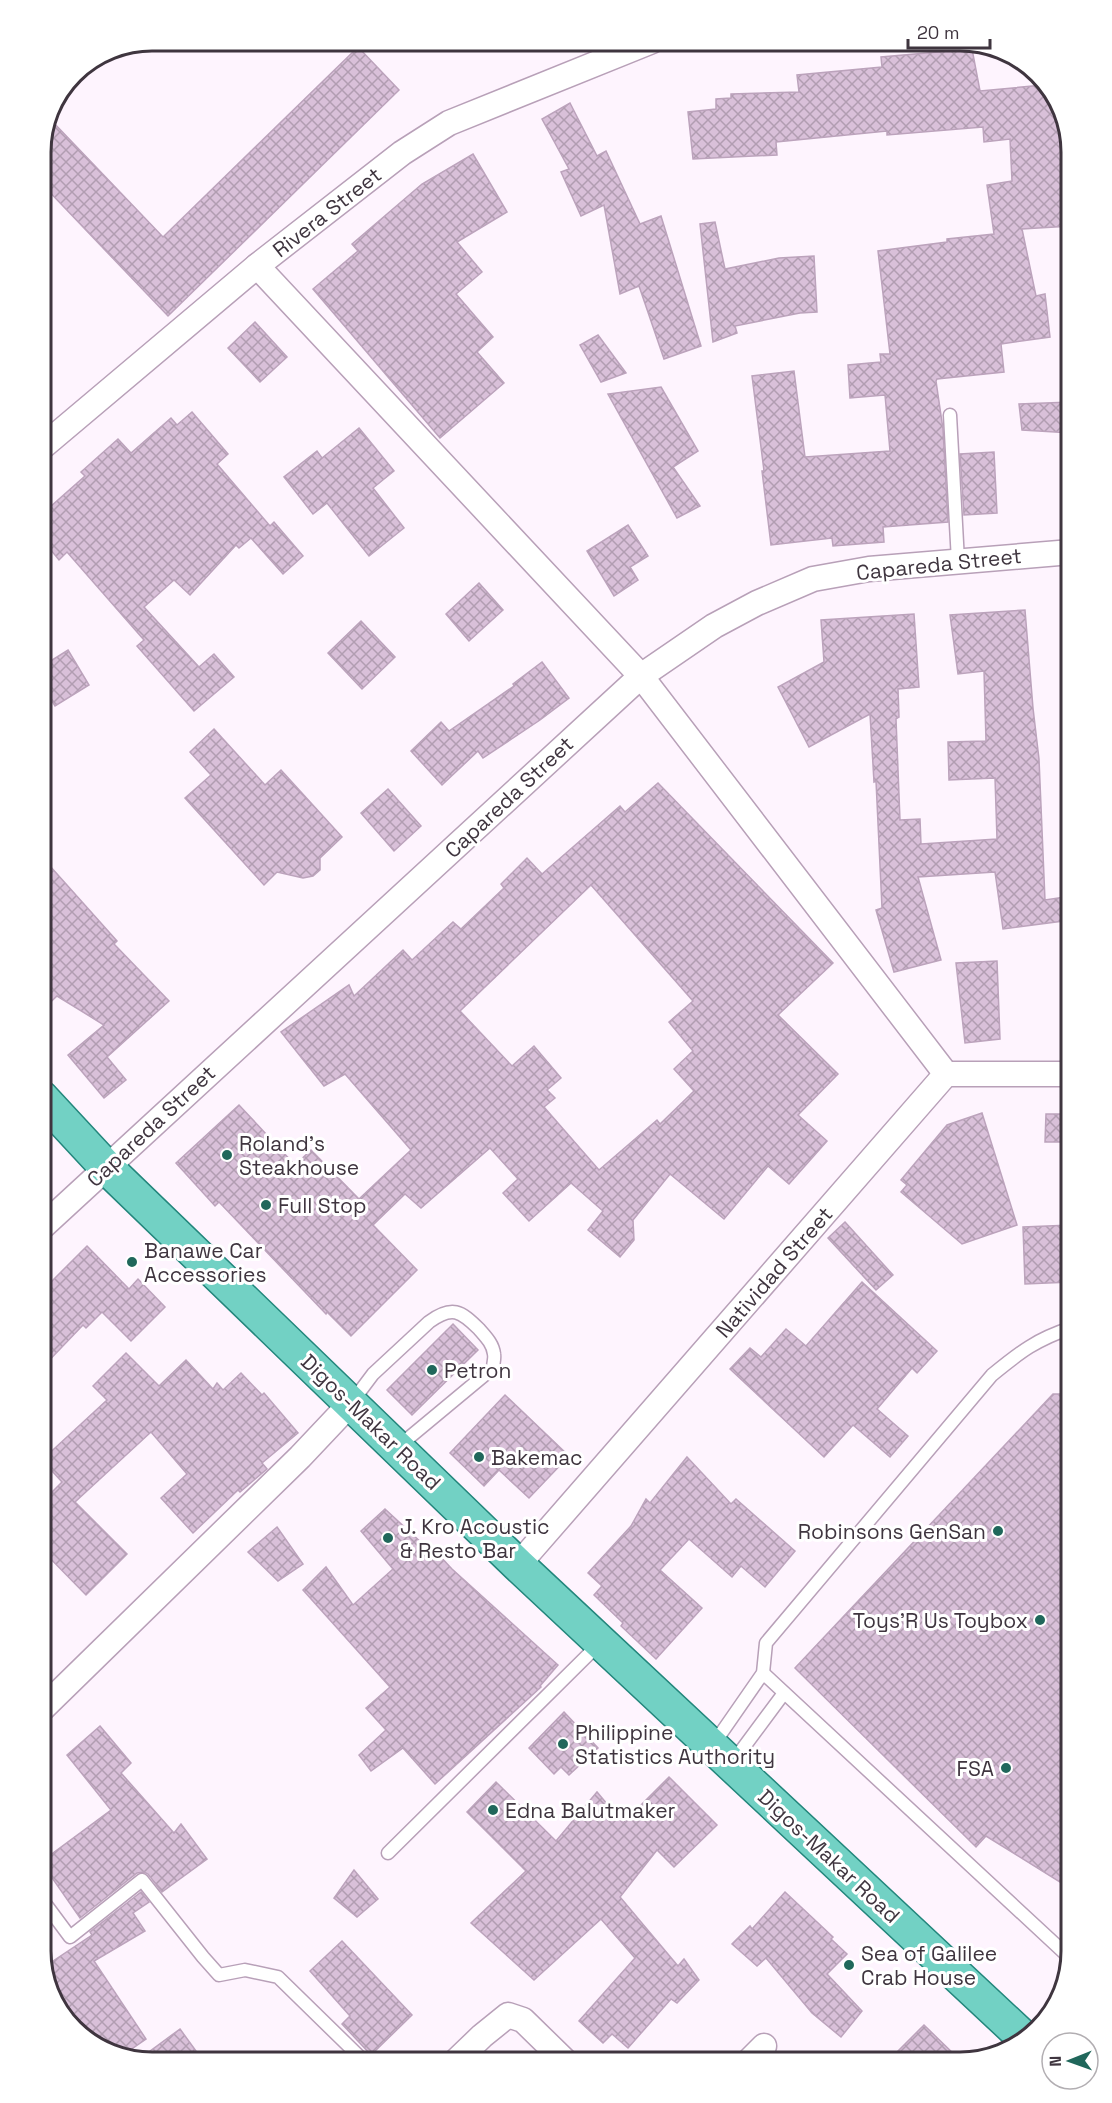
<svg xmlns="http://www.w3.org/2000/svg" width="1112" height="2103" font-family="'Space Grotesk',sans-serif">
<defs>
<pattern id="building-cross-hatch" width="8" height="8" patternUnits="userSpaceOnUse" patternTransform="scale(1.5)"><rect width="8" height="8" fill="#d9c0d9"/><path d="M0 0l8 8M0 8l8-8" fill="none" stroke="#b19db1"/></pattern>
</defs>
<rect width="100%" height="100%" fill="#fef4fe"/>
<g fill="url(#building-cross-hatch)" stroke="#bca3bc" stroke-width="1.5" fill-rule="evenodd">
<polygon points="358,47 399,90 168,316 41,183 41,145 52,121 163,237"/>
<polygon points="972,49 980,91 1043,85 1063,109 1071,152 1071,226 1022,229 1036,296 1045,294 1050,337 1001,344 1004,372 937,379 936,381 943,429 948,522 883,527 884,542 833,546 832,538 771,545 762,471 764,471 752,376 794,371 805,457 890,451 885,395 850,398 848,365 881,362 880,354 890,354 878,251 947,242 947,239 994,234 987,185 1012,181 1010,139 984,142 983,127 887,135 887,131 776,142 777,155 693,159 688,112 716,109 716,99 731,98 731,94 799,92 797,75 882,67 881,57"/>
<polygon points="570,103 597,156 606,151 640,224 661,216 701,346 664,359 639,286 620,294 604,205 581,216 561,172 569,169 542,119"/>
<polygon points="473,154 507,212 457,242 482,272 456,294 493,337 477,352 504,383 440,438 313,289 358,251 352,244 422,184"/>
<polygon points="715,222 725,269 779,258 814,256 817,312 800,313 735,326 737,333 713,342 700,224"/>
<polygon points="255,322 287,357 260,382 228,348"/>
<polygon points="598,335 626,373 601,382 580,345"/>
<polygon points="661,387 698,451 673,467 700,506 677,518 608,394"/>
<polygon points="1071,402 1071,433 1022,430 1019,404"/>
<polygon points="192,412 228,454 217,464 270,526 274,522 303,556 283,574 251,538 239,548 236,545 190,595 174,580 144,607 199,667 214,654 234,677 194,711 137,646 144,640 67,552 59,560 41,538 41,515 85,476 81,472 118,439 131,453 171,418 177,425"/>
<polygon points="359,428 394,471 373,488 404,528 369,556 327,503 313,514 284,477 317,451 322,458"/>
<polygon points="994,452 997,513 964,515 960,454"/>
<polygon points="628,525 648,556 630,567 638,580 614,596 587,551"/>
<polygon points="479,583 503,610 469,641 446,614"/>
<polygon points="1025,610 1033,708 1039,759 1045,900 1071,896 1071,920 1003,929 995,872 918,877 941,960 894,972 876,910 882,908 876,781 874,782 870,714 809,747 778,687 824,662 821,620 914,614 919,687 898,689 899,717 896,719 900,820 920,819 921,844 997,839 995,778 949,780 948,742 986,741 984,671 958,674 950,615"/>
<polygon points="361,621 395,657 362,689 328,653"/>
<polygon points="68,650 89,685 55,706 41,683 41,667"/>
<polygon points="542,662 569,698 540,720 483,758 478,751 442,785 411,751 441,722 449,731 514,686 513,684"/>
<polygon points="214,729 265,785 281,770 342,837 320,858 320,870 313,876 303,878 277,872 264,885 185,798 211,775 190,752"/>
<path d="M658,783l175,180 -55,52 60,59 -40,41 29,26 -38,43 -21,-18 -44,53 -54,-45 -37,46 1,20 -14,17 -32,-27 15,-19 -32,-28 -42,38 -26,-28 15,-14 -28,-31 -69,60 -16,-14 -32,31 44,45 -66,66 -24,-24 -1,2 -107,-112 -4,4 -39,-43 63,-58 56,60 16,-15 48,49 52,-49 -66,-76 -21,12 -43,-54 68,-47 5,11 49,-46 9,10 41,-38 8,7 43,-41 -3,-4 26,-26 15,16 78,-68 5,6zM591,885l102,116 -24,21 24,29 -19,18 20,22 -34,33 -3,-4 -58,50 -55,-63 11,-9 -8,-8 14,-12 -27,-32 -22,20 -52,-55z"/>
<polygon points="388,789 421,826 394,851 361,813"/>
<polygon points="41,856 117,941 114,944 169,1001 107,1057 126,1080 104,1098 68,1055 104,1025 57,996 41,1011"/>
<polygon points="997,961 1000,1039 965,1043 956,963"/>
<polygon points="982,1113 1017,1225 962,1244 901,1192 907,1185 901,1180 947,1125"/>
<polygon points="1046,1114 1071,1114 1071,1142 1045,1142"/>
<polygon points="845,1222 893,1275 876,1290 828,1238"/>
<polygon points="1071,1225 1071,1282 1025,1284 1023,1227"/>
<polygon points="87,1246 129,1289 138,1279 165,1307 131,1341 102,1312 86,1328 83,1325 41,1369 41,1292"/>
<polygon points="862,1282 937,1351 917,1373 912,1368 877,1409 908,1436 890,1457 853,1425 824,1457 730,1369 750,1348 761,1357 786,1329 806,1346"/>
<polygon points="453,1324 478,1350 412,1415 387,1390"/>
<polygon points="126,1353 159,1386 186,1360 213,1389 217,1383 223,1390 241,1373 262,1395 264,1393 298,1433 262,1463 267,1469 240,1492 238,1490 193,1533 161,1498 187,1474 151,1432 75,1502 127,1554 86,1595 41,1549 41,1503 62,1482 42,1460 107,1400 93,1386"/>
<polygon points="1053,1394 1071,1394 1071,1889 986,1836 976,1847 795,1668"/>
<polygon points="505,1395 569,1456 529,1498 499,1470 484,1486 450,1453"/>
<polygon points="687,1457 731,1504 736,1499 795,1551 765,1587 741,1566 732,1577 689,1539 660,1570 702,1608 656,1659 621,1626 623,1623 594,1595 602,1586 588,1573 631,1526 646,1499 650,1503"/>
<polygon points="385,1509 424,1545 427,1542 452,1569 558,1665 540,1686 541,1687 435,1784 403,1748 371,1771 359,1755 386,1730 366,1708 390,1687 303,1590 326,1567 353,1605 393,1569 361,1531"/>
<polygon points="277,1527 303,1564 278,1581 248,1552"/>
<polygon points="564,1712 598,1748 569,1775 561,1767 554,1774 529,1748"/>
<polygon points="100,1726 131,1763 121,1773 174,1833 181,1824 207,1859 162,1892 148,1874 144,1872 137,1873 80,1918 41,1862 111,1810 67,1755"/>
<polygon points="669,1777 717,1825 674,1867 657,1850 620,1897 678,1966 684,1959 699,1980 677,2003 671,1999 628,2048 612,2034 603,2043 579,2021 635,1958 601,1919 534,1980 471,1923 526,1871 467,1812 496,1782 556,1841 597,1792 623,1823"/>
<polygon points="354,1870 378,1899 357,1917 334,1898"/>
<polygon points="141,1892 149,1902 133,1913 145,1931 94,1961 146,2039 123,2055 90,2044 49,1994 44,1967 92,1935 90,1932"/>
<polygon points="785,1892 833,1937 831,1939 847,1954 827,1974 862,2011 841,2037 812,2013 766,1958 757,1966 732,1944 750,1926 752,1929"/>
<polygon points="342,1941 412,2015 371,2055 342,2024 350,2016 310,1971"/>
<polygon points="924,2025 962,2062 887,2062"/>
<polygon points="180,2029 204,2062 145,2062 138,2060"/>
</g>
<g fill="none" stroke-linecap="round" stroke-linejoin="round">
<g stroke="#b8a0b8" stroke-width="15">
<g id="service">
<polyline points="950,415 958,561"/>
<path d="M352,1402l21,-28 56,-52c23,-17 32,-11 50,7 7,8 14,15 15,25 1,4 -1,10 -1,14l-94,78"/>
<polyline points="763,1673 1070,1958"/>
<path d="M713,1745l50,-72 3,-30 226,-268c28,-23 45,-36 79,-47"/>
<polyline points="732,1763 784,1693"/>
<polyline points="388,1853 600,1643"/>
<polyline points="41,1898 70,1937 142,1880 203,1957 219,1975 245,1970 278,1977 365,2062"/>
</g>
</g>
<g stroke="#b8a0b8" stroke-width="27">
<g id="minor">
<polyline points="257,266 641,676 946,1074"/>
<polyline points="41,448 257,266 402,153 449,123 652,41"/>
<polyline points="41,1228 641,676 714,626 757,603 813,579 869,569 1071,552"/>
<polyline points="518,1565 946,1074 1071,1074"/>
<polyline points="41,1710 300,1457 351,1403"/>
<polyline points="455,2062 482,2036 508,2015 523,2020 566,2062"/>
<polyline points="748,2062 764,2046"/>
</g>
</g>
<g stroke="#23867c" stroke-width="36">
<polyline id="primary" points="41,1097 106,1167 518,1565 1023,2037"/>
</g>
<use href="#service" stroke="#fff" stroke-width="12"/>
<use href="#minor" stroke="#fff" stroke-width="24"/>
<use href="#primary" stroke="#72d1c4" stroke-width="33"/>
</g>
<g fill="#20675b" stroke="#fff" stroke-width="2">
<circle cx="227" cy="1155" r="6"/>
<circle cx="266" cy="1205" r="6"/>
<circle cx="132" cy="1262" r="6"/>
<circle cx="432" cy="1370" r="6"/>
<circle cx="479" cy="1457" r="6"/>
<circle cx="998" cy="1531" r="6"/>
<circle cx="388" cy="1538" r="6"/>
<circle cx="1040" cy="1620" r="6"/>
<circle cx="563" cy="1744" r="6"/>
<circle cx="1006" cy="1768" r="6"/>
<circle cx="493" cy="1810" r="6"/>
<circle cx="849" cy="1965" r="6"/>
</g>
<g text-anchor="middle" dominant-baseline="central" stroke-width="6" stroke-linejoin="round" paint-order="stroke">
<g font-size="21" fill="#3f353f" stroke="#fff">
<text transform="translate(327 212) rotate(-38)">Rivera Street</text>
<text transform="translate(939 564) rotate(-6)">Capareda Street</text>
<text transform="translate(509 797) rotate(-43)">Capareda Street</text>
<text transform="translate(151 1126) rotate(-43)">Capareda Street</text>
<text transform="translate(774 1272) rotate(-49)">Natividad Street</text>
<text transform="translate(371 1422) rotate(44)">Digos-Makar Road</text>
<text transform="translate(829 1856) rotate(43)">Digos-Makar Road</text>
</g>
<g font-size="21" fill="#3f353f" stroke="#fff" text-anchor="start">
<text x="239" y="1143">Roland's<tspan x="239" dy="24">Steakhouse</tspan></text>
<text x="278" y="1205">Full Stop</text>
<text x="144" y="1250">Banawe Car<tspan x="144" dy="24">Accessories</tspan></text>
<text x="444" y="1370">Petron</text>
<text x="491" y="1457">Bakemac</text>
<text x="400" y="1526">J. Kro Acoustic<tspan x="400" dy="24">&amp; Resto Bar</tspan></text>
<text x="986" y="1531" text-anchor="end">Robinsons GenSan</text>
<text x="1028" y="1620" text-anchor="end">Toys'R Us Toybox</text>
<text x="575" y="1732">Philippine<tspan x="575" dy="24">Statistics Authority</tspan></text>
<text x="994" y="1768" text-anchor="end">FSA</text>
<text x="505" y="1810">Edna Balutmaker</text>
<text x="861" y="1953">Sea of Galilee<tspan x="861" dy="24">Crab House</tspan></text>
</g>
</g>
<path d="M0 0H1112V2103H0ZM152 51H960A101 101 0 0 1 1061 152V1951A101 101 0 0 1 960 2052H152A101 101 0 0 1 51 1951V152A101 101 0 0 1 152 51Z" fill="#fff" fill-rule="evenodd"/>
<path fill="none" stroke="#3f353f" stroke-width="3" d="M152 51H960A101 101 0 0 1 1061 152V1951A101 101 0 0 1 960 2052H152A101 101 0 0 1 51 1951V152A101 101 0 0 1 152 51Z"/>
<g transform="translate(1070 2061) rotate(269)"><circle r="28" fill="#ffffff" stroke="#b2aeb2" stroke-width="1.5"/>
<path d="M0-4.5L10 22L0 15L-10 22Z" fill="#20675b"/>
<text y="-9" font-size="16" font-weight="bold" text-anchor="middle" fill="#3f353f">N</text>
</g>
<path d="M908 39v9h82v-9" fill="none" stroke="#3f353f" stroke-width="3"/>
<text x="917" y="39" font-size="18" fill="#3f353f" stroke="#ffffff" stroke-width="4.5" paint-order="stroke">20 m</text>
</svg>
